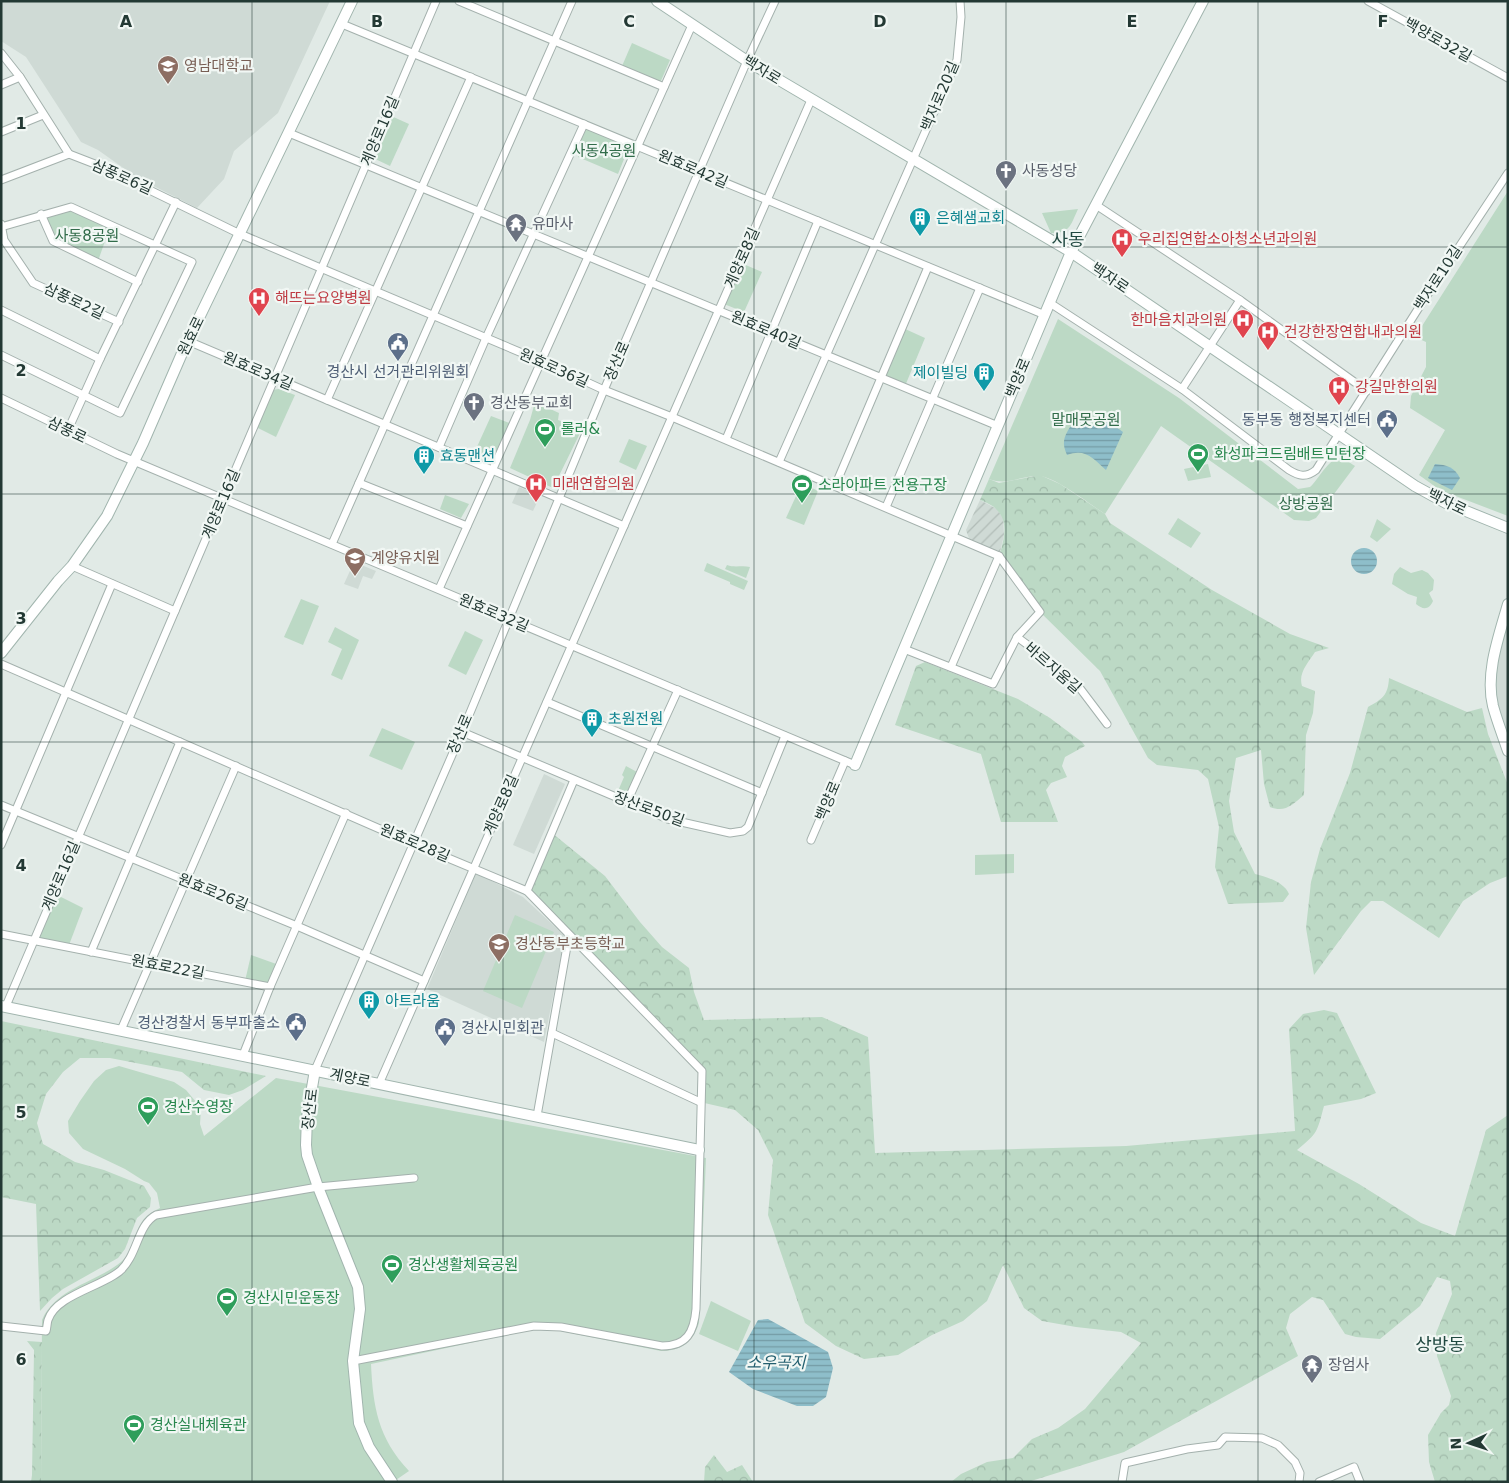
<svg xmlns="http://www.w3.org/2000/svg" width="1509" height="1483" font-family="'DejaVu Sans','Noto Sans KR',sans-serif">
<defs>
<pattern id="industrial-furrows" width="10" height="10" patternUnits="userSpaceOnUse" patternTransform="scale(1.25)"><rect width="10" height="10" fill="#cfdad5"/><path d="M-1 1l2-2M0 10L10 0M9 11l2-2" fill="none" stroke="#b1bcb7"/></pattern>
<pattern id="forest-crowns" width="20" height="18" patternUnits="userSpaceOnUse" patternTransform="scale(1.25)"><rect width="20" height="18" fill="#bcd9c5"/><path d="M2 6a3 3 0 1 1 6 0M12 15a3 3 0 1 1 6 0" fill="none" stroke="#a1bbaa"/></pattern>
<pattern id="water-rules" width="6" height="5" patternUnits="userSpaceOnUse" patternTransform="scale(1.25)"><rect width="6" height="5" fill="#8ebeca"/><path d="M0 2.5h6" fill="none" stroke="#749ba5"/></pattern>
</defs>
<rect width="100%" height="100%" fill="#e1eae6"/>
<g fill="#cfdad5">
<polygon points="1,1 330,1 278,113 234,151 224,179 197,208 136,177 98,150 81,142 26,57 1,41"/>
<polygon points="519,487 540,496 533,511 512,503"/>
<polygon points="354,562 376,571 372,579 363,576 358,589 344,584"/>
<polygon points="1508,606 1508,751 1493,706 1492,668"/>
<polygon points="544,774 565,784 534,854 513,845"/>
<polygon points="476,873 523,897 565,936 544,1042 427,989"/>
</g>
<polygon fill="url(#industrial-furrows)" points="980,500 997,509 1003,518 1004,535 999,556 971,544 966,530"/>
<g fill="url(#forest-crowns)">
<path d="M1040,475l20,9 45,30 5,9 102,67 78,44 39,14 -14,4c-7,11 -17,21 -13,34l13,5 -2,22 -7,22 -2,60c-12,10 -19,18 -34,12l-6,-23 -3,-34 -25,8 -7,43 5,31 21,42c12,3 29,8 34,20l-6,8 -55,2 -13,-37 4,-40 -11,-48 -10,-9 -41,-5 -9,-7 -48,-87 -60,-59 -41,-56c5,-15 10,-34 -2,-46 -4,-5 -12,-8 -17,-10l9,-21 10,4z"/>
<polygon points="925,662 1018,699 1050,718 1082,742 1085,746 1065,757 1062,766 1067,777 1051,783 1046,790 1058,822 1001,822 981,754 895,725 916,666"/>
<path d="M1389,678l78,34 15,-4 6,26 20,51v91l-18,7 -27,18 -24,37 -56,-37h-12l-10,10 -47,64 -8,-47 5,-46 9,-33 30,-76 18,-66c14,-8 20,-11 21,-29z"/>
<path d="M552,833l53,43 35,46 22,25 27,21 5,24 10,28 118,-3 46,20 7,116 251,-7 169,-15 -6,-102 14,-15 21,-4 13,3 39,80 -15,6 -37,7c-7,26 -6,27 -27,44l62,34 62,39 34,13 31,-106 22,-15v367h-73l-6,-20 -1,-27 13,-22 8,-8 2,-9 -14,-40 -1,-23 16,-39 -2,-13 -13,-4 -17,29 -40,33 -24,-2 -11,-3 -22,-34 -11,-3 -22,17 -4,14 12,28 -174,96 -96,30h-77l10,-8 26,-12 26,-4 19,-19 26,-11 27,-19 56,-66 -20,-11 -45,-5 -34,-6 -18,-13 -21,-43 -16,36 -24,20 -31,14 -34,20 -34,4 -28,-13 -31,-23 -37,-108 5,-55 -15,-30 -23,-20 -35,-8 1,-31 -174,-180z"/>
<polygon points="1,1021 266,1076 243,1090 229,1095 204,1090 182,1072 110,1058 80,1058 63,1072 46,1094 37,1123 43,1144 75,1162 104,1170 144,1186 151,1198 150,1207 137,1218 125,1249 118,1258 63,1289 52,1298 40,1311 36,1204 1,1197"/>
<polygon points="27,1341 42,1342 41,1482 31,1482 32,1475 34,1350"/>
<polygon points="714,1455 727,1472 742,1465 753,1482 704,1482 705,1467"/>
</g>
<g fill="#bcd9c5">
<polygon points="632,43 670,60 660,83 622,66"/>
<polygon points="389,115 409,124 390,166 371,157"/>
<polygon points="585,125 626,143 628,149 618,174 578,157 585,144 578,141"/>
<polygon points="1508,191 1508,516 1440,490 1419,475 1445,430 1410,408 1411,396 1426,367 1426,342 1415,337"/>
<polygon points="69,209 110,227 98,261 54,240 45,216"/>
<path d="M1078,209c-7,15 -8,25 -27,24l-9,-20z"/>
<polygon points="741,263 762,272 744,312 724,304"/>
<path d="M1058,319l121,79 119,91 12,-2c8,-7 20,-31 31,-29 5,1 10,6 14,8l-39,52 -7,3 -15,-1 -133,-94 -56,88c-14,-9 -52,-39 -67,-38 -19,0 -30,10 -49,3z"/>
<polygon points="903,328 925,338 905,386 883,377"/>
<polygon points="279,389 295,395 276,437 254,426 272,390"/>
<polygon points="535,402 559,413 558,420 582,429 553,488 510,468 530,420"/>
<polygon points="491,416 512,424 493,466 487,466 471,460"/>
<polygon points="629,439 647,446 636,470 619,462"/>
<polygon points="1208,464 1211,477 1188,481 1184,469"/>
<polygon points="802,483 818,491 804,525 786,518"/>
<polygon points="445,495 469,504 461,518 440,509"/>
<polygon points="1178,518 1201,533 1191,548 1168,534"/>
<polygon points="1377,519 1391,529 1377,542 1370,537"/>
<polygon points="707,563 748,581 744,590 730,584 730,582 704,571"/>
<path d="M727,565c8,3 15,0 23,2l-4,11 -21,-9z"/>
<path d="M1400,567l11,6 11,-3 6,3 6,7 -1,10 -4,3 4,8c-4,9 -10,9 -17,3l1,-7 -9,-3 -16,-10 2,-10z"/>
<polygon points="301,599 319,606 303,645 284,637"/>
<polygon points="335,627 359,640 342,680 331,675 342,649 328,642"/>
<polygon points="465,631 483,640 466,675 448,666"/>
<polygon points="382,728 415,742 402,770 369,756"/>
<polygon points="626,766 637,772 626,795 618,791 624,777 622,775"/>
<polygon points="1014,854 1014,873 975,875 975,855"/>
<polygon points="57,895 83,908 69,945 39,939"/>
<polygon points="515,915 554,932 522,1008 483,991"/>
<polygon points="251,955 279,965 269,986 245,981"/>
<path d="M119,1066l55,16 12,8 15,18 -1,16 4,12 72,-58 430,80 -7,165c-6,19 -18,28 -38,28l-106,-21h-24l-160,34c2,43 7,74 38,107l-16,11h-352l1,-162c14,-32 53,-37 79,-58 14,-11 12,-30 23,-43 4,-5 10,-8 16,-11l-3,-15 -8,-10 -5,-2 -19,-12 -42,-20 -14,-16 -1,-12 12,-20 14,-20 12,-11z"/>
<polygon points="711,1301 751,1321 738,1351 699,1334"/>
</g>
<g fill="url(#water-rules)">
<path d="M1108,421l15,11 -17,38c-13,-12 -21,-22 -39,-15 -5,-11 -4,-17 3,-28l13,-4 18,5z"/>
<path d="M1435,464c12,1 19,3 25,14l-8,12 -24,-12z"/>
<circle cx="1364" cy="561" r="13"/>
<polygon points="768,1319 828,1352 833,1368 826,1397 813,1406 797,1406 753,1389 729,1372 758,1320"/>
</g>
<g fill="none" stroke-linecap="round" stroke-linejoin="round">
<g stroke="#a4b1ad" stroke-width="9">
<g id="street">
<polyline points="459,1 664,87"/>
<polyline points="1368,1 1508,78"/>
<polyline points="342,24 1045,315"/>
<polyline points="1,53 20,77 69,154"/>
<polyline points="1,85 20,77"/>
<polyline points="1,132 43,115"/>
<polyline points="289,133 998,426"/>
<polyline points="1,180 69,154 100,166 240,234 541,361 604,390 672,417 999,556 1040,612 1017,637 993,684 904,649"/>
<polyline points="1096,205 1240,300 1367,391"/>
<polyline points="41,214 53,241 138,282"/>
<polyline points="1,224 4,240 33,283 119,322"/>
<polyline points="1,227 71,207 192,262 120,413 1,355"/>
<path d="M1050,303l132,86 107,81c10,6 17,8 27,0l102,-161 90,-136"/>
<polyline points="1,310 100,359"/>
<polyline points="188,341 624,526"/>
<polyline points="1182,389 1240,300"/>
<polyline points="1,398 117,454 855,765"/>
<polyline points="327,400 471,77"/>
<polyline points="68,430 100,359 176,202"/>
<polyline points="726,439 818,221"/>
<polyline points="439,447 486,338 584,124"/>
<polyline points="779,462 957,60 961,17 960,1"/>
<polyline points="359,483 467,526"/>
<polyline points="835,486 928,267"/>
<polyline points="886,507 980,288"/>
<polyline points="332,544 572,1"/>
<polyline points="72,566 175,611"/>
<polyline points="439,589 692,25"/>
<polyline points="1017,637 1048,660 1079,687 1107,724"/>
<path d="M1,664l411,179 115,48 175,180 -6,238c-2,23 -9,37 -34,37l-101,-19 -27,-1 -181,35"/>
<polyline points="951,667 999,556"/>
<polyline points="547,702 762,793"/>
<polyline points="462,732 668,819 730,833 743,831 748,827 785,736"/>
<polyline points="627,802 678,690"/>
<polyline points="1,805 297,926 424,981"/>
<polyline points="811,840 845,761"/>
<polyline points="1,845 112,584"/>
<polyline points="527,891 574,780"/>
<polyline points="1,934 270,987"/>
<polyline points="91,952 180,742"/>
<polyline points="6,1006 436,1"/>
<polyline points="121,1030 236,766"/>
<polyline points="552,1033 700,1102"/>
<polyline points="243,1055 270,987 346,813"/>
<polyline points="315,1070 462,732 604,390 747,61 775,1"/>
<polyline points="379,1084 811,100"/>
<polyline points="537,1116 569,935"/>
<path d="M1,1326l45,5c1,-3 1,-8 2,-11 8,-25 53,-33 72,-49 18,-16 17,-46 36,-56l162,-28 96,-9"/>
<polyline points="1122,1482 1125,1463 1187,1449 1218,1445 1225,1437 1262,1438 1278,1445 1295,1462 1300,1473 1299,1482"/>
<polyline points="1319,1482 1354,1467 1360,1482"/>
</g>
</g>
<g stroke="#a1b5ae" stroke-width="12">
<g id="secondary">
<polyline points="657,1 747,61 1071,252 1415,486 1446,503 1508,528"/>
<path d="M1508,604c-9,32 -23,69 -15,102 4,15 10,30 15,45"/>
<polyline points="1,653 58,581 72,566 107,516 143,443 183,351 352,1"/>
<polyline points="855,765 1071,252 1203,1"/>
<polyline points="1,1006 699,1150"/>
<polyline points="315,1070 307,1117 306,1145 307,1155 318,1187 358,1287 360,1309 353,1361 359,1423 369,1447 392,1482"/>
</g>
</g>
<use href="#street" stroke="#fff" stroke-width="7"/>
<use href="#secondary" stroke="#fff" stroke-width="10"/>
</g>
<path fill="none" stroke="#233934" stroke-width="1" stroke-opacity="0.55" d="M252,1v1481M503,1v1481M754,1v1481M1006,1v1481M1258,1v1481M1,247h1507M1,494h1507M1,742h1507M1,989h1507M1,1236h1507"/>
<defs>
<g id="university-pin" transform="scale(1.125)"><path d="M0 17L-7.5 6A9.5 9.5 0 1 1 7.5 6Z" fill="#8d6e63" stroke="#f1f7f4"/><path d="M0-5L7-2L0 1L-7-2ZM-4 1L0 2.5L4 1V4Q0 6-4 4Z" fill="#fff"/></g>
<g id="church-pin" transform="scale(1.125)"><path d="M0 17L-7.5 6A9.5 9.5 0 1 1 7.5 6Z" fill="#6b7280" stroke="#f1f7f4"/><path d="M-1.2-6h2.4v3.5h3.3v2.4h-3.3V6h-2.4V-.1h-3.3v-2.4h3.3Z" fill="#fff"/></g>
<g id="building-pin" transform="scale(1.125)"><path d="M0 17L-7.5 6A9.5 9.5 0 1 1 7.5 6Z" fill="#0f9aa8" stroke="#f1f7f4"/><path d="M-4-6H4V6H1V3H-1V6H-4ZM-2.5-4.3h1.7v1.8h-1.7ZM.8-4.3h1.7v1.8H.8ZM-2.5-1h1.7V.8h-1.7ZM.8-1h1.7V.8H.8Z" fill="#fff"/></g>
<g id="temple-pin" transform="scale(1.125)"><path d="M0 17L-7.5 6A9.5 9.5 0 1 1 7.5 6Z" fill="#6b7280" stroke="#f1f7f4"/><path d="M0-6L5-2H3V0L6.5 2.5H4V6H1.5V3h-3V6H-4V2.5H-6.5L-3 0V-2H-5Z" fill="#fff"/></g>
<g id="hospital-pin" transform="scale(1.125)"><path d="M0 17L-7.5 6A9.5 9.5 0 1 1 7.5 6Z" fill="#e0444e" stroke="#f1f7f4"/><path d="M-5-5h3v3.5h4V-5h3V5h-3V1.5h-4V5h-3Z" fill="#fff"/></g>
<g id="civic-pin" transform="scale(1.125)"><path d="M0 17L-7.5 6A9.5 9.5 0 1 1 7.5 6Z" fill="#5c6f8a" stroke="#f1f7f4"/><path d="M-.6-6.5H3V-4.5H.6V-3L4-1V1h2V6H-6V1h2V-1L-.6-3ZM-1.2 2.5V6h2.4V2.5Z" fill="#fff"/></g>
<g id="stadium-pin" transform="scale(1.125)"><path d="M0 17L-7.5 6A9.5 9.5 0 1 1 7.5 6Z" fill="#2e9e5b" stroke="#f1f7f4"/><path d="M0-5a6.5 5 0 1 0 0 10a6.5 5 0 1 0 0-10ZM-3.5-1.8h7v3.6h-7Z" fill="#fff"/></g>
<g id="school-pin" transform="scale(1.125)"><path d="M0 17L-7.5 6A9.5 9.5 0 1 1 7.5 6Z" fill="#8d6e63" stroke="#f1f7f4"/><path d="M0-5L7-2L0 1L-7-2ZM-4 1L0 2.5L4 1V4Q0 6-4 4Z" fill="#fff"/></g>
</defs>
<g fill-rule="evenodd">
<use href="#university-pin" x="168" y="66"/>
<use href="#church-pin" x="1006" y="171"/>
<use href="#building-pin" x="920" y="218"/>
<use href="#temple-pin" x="516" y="224"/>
<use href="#hospital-pin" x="1122" y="239"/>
<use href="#hospital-pin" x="259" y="298"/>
<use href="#hospital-pin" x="1243" y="320"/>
<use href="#hospital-pin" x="1268" y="332"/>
<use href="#civic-pin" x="398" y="343"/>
<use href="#building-pin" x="984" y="373"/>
<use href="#hospital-pin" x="1339" y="387"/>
<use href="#church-pin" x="474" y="403"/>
<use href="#civic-pin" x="1387" y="420"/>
<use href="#stadium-pin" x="545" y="429"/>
<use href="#stadium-pin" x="1198" y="454"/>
<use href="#building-pin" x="424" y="456"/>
<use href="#hospital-pin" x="536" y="484"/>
<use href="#stadium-pin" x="802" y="485"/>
<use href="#school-pin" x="355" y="558"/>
<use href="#building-pin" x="592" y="719"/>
<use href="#school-pin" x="499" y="944"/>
<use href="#building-pin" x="369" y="1001"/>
<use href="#civic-pin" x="296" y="1023"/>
<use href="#civic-pin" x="445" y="1028"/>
<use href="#stadium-pin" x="148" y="1107"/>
<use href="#stadium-pin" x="392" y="1265"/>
<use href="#stadium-pin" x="227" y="1298"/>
<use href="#temple-pin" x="1312" y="1365"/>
<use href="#stadium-pin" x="134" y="1425"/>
</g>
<g text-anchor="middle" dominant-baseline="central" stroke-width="4.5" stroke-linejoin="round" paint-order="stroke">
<g font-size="15" fill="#233934" stroke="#f1f7f4">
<text transform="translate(1438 40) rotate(29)">백양로32길</text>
<text transform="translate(762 70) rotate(31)">백자로</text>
<text transform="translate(940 96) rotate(-67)">백자로20길</text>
<text transform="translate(380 131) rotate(-67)">계양로16길</text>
<text transform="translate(693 169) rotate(23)">원효로42길</text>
<text transform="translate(122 177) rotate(24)">삼풍로6길</text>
<text transform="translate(742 258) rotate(-66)">계양로8길</text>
<text transform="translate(1110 278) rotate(34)">백자로</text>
<text transform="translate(1438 278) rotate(-57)">백자로10길</text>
<text transform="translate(74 301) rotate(25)">삼풍로2길</text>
<text transform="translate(766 330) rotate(23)">원효로40길</text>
<text transform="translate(191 336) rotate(-64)">원효로</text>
<text transform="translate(617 361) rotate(-66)">장산로</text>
<text transform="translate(554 368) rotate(24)">원효로36길</text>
<text transform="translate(258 371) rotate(23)">원효로34길</text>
<text transform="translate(1018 378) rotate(-67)">백양로</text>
<text transform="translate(67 430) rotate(26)">삼풍로</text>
<text transform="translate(1447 502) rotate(26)">백자로</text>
<text transform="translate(221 504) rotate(-67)">계양로16길</text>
<text transform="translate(494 613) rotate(23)">원효로32길</text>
<text transform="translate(1053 668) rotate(41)">바르지움길</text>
<text transform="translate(460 734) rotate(-67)">장산로</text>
<text transform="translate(828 801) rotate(-67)">백양로</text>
<text transform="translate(501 805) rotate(-66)">계양로8길</text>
<text transform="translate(649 809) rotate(20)">장산로50길</text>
<text transform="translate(415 843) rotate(23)">원효로28길</text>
<text transform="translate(61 876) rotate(-67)">계양로16길</text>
<text transform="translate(213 892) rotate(22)">원효로26길</text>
<text transform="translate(168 967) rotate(11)">원효로22길</text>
<text transform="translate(350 1078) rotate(12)">계양로</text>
<text transform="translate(310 1109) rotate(-83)">장산로</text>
</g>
<g font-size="15" fill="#785e54" stroke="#f1f7f4" text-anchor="start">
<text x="184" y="66">영남대학교</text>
<text x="371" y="558">계양유치원</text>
<text x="515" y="944">경산동부초등학교</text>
</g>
<g font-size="15" fill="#316c4a" stroke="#f1f7f4">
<text x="604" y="151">사동4공원</text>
<text x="87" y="236">사동8공원</text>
<text x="1086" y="420">말매못공원</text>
<text x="1306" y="504">상방공원</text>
</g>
<g font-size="15" fill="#5b616d" stroke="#f1f7f4" text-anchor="start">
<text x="1022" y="171">사동성당</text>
<text x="532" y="224">유마사</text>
<text x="490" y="403">경산동부교회</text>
<text x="1328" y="1365">장엄사</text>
</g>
<g font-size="15" fill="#0d838f" stroke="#f1f7f4" text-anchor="start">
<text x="936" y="218">은혜샘교회</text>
<text x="968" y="373" text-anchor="end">제이빌딩</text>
<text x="440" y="456">효동맨션</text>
<text x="608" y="719">초원전원</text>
<text x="385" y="1001">아트라움</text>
</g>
<g font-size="15" fill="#be3a42" stroke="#f1f7f4" text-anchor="start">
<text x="1138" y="239">우리집연합소아청소년과의원</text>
<text x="275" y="298">해뜨는요양병원</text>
<text x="1227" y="320" text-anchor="end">한마음치과의원</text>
<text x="1284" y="332">건강한장연합내과의원</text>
<text x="1355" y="387">강길만한의원</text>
<text x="552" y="484">미래연합의원</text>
</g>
<g font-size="15" fill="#4e5e75" stroke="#f1f7f4" text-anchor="end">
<text x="398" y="372" text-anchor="middle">경산시 선거관리위원회</text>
<text x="1371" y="420">동부동 행정복지센터</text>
<text x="280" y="1023">경산경찰서 동부파출소</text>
<text x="461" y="1028" text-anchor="start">경산시민회관</text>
</g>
<g font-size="15" fill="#27864d" stroke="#f1f7f4" text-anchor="start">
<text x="561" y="429">롤러&amp;</text>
<text x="1214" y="454">화성파크드림배트민턴장</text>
<text x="818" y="485">소라아파트 전용구장</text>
<text x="164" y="1107">경산수영장</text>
<text x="408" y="1265">경산생활체육공원</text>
<text x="243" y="1298">경산시민운동장</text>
<text x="150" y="1425">경산실내체육관</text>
</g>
<g font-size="16" font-style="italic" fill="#235f6f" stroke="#f1f7f4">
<text x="776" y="1362">소우곡지</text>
</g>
<g font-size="18" fill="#214941" stroke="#f1f7f4">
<text x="1068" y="239">사동</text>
<text x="1440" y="1344">상방동</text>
</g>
</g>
<g font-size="16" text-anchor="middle" font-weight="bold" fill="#233934" stroke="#f1f7f4" stroke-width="4.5" stroke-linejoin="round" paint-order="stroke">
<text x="126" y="27">A</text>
<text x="377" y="27">B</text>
<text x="629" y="27">C</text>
<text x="880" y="27">D</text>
<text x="1132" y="27">E</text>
<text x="1383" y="27">F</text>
<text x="21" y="129">1</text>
<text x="21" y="376">2</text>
<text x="21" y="624">3</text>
<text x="21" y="871">4</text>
<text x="21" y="1118">5</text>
<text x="21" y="1365">6</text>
</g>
<rect width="1509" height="1483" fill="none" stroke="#233934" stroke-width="5"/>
<g transform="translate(1469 1443) rotate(267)" stroke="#f1f7f4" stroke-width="4" paint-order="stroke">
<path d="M0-4L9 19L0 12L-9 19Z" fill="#233934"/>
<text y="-8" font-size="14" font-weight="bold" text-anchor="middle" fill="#233934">N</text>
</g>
</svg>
